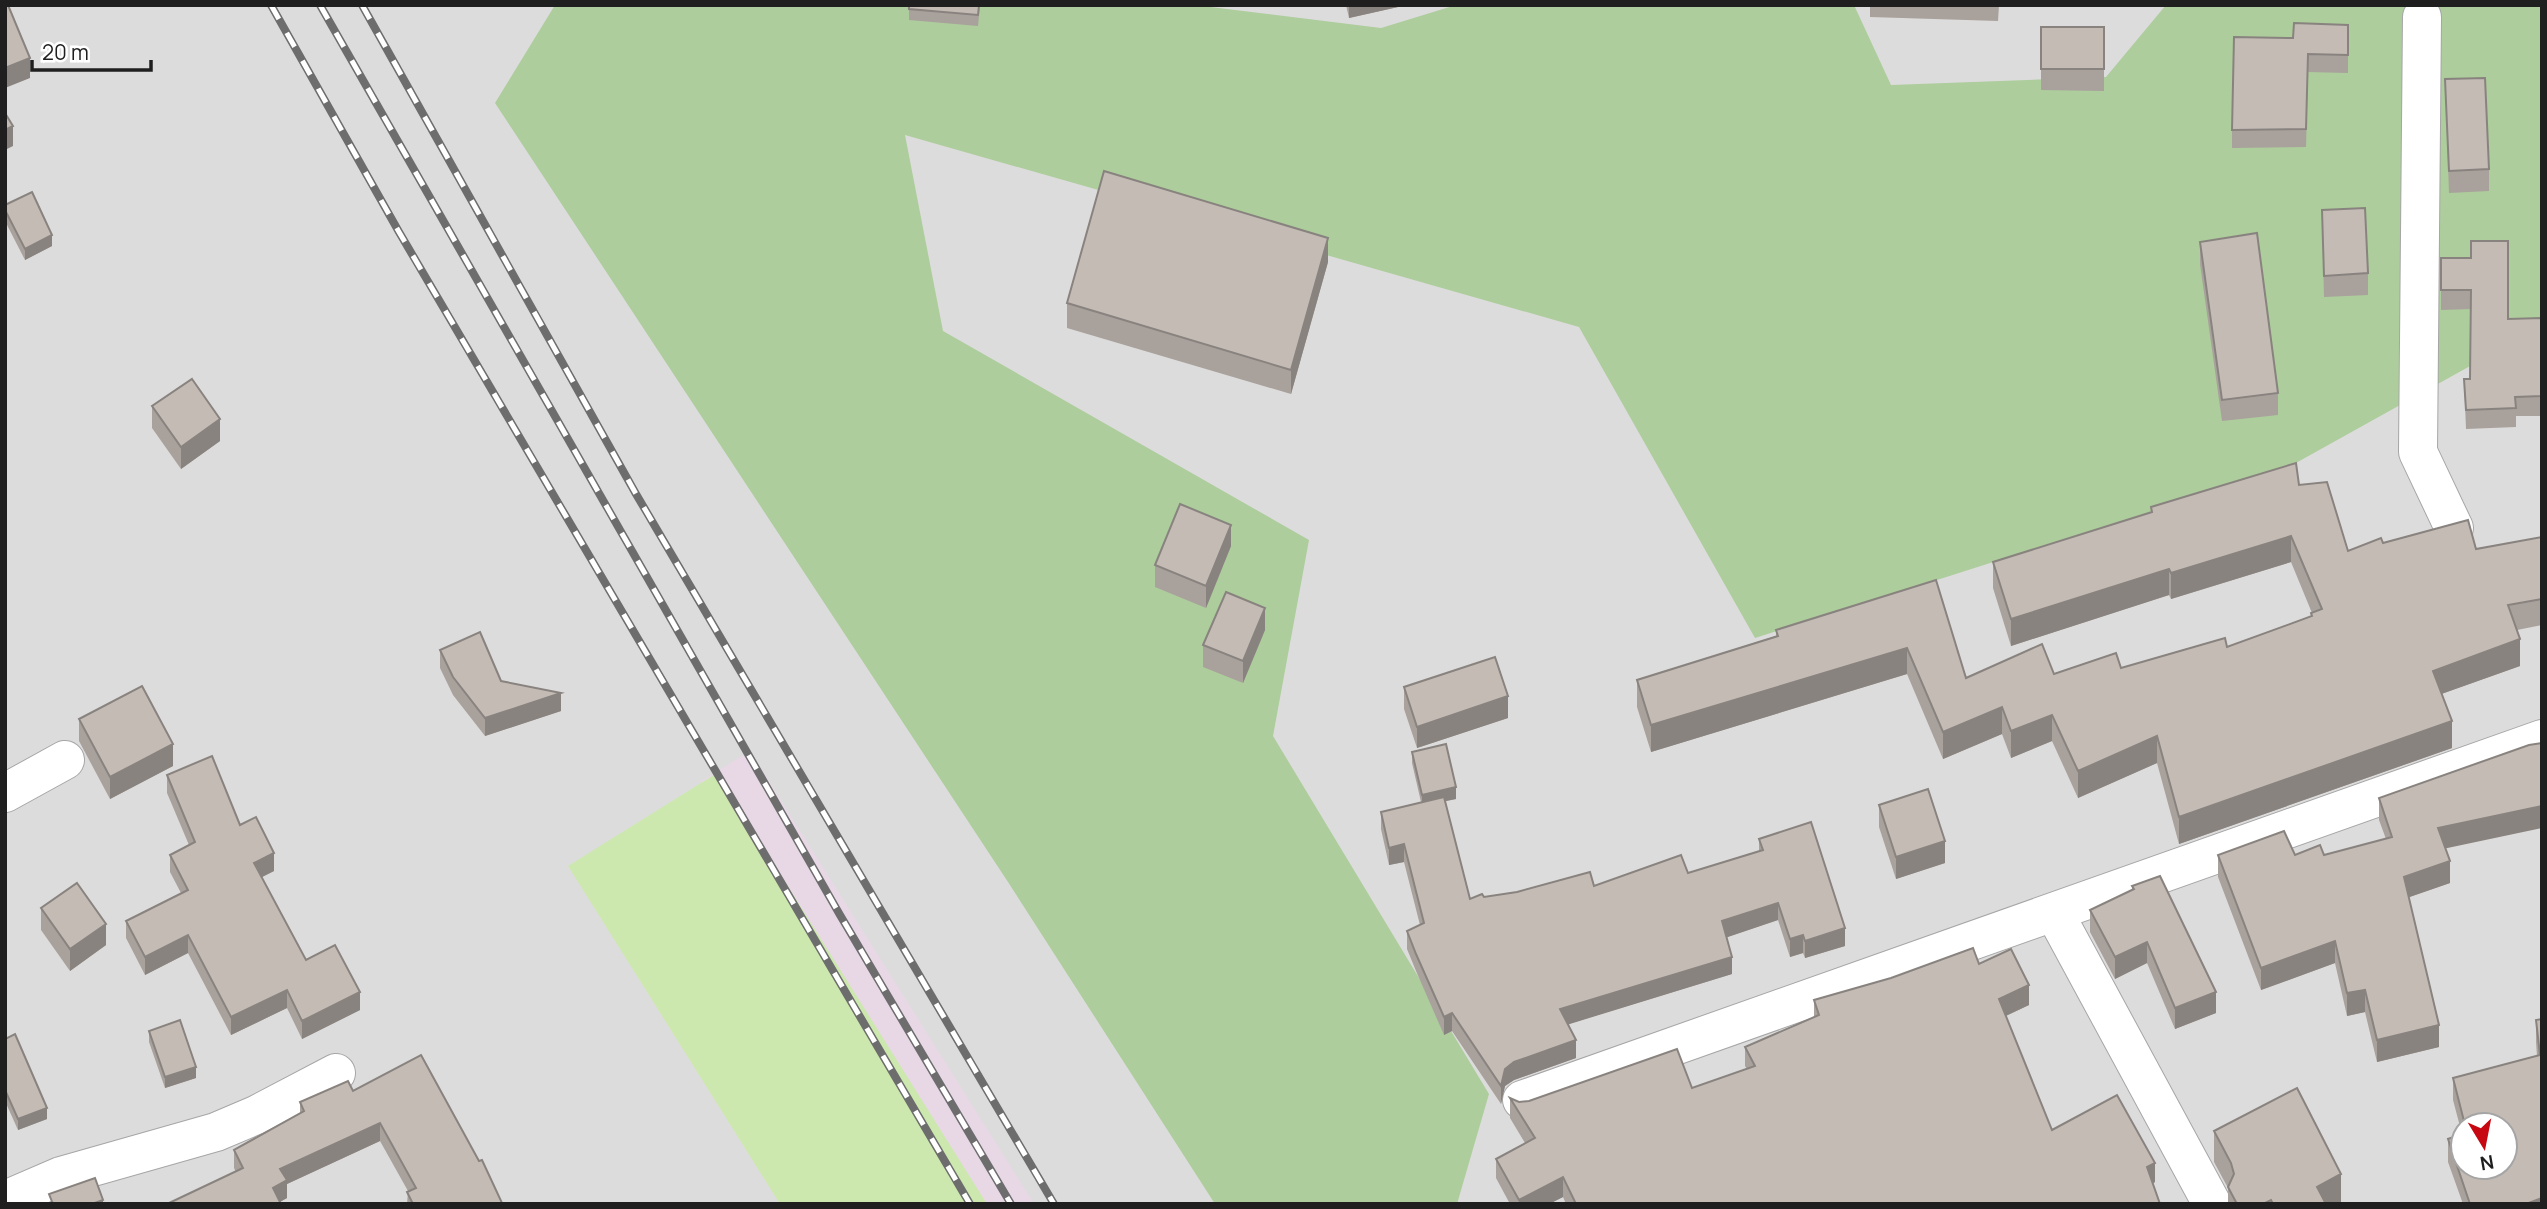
<svg xmlns="http://www.w3.org/2000/svg" width="2547" height="1209" font-family="Manrope,sans-serif">
<rect width="100%" height="100%" fill="#efece6"/>
<path fill="#dddcdc" fill-rule="evenodd" d="M5,5h2537v1199h-2537zM2463,1125h42v42h-42z"/>
<polygon fill="#e8d8e6" points="750,751 1034,1204 964,1204 700,782"/>
<polygon fill="#cde8ae" points="717,773 987,1204 780,1204 568,866"/>
<polygon fill="#adcd9c" points="555,5 1194,5 1381,28 1456,5 1854,5 1891,85 2106,77 2166,5 2542,5 2542,326 2285,469 1755,638 1579,327 905,135 943,331 1309,540 1273,736 1489,1094 1457,1204 1215,1204 1008,882 495,103"/>
<g fill="none" stroke-linecap="round" stroke-linejoin="round">
<g stroke="#a6a6a6" stroke-width="40">
<g id="street">
<polyline points="2422,17 2418,452 2454,528"/>
<polyline points="5,793 65,760"/>
<polyline points="2055,914 2212,1204"/>
<polyline points="1522,1100 2542,739"/>
<polyline points="5,1200 61,1176 216,1132 256,1115 336,1073"/>
</g>
</g>
<use href="#street" stroke="#fff" stroke-width="38"/>
<g stroke="#6d6d6d" stroke-width="8">
<g id="rail">
<polyline points="271,5 399,232 970,1204"/>
<polyline points="320,5 840,915 1011,1204"/>
<polyline points="362,5 636,494 1054,1204"/>
</g>
</g>
<use href="#rail" stroke="#fff" stroke-width="5" stroke-dasharray="16" stroke-linecap="butt"/>
</g>
<g fill="#a9a19c" fill-rule="evenodd">
<polygon points="909,5 980,5 978,26 909,20"/>
<polygon points="1346,5 1407,5 1349,18"/>
<polygon points="1870,5 1999,5 1998,21 1870,17"/>
<polygon points="2348,25 2348,73 2308,72 2306,147 2232,148 2232,130 2293,38"/>
<polygon points="2041,27 2104,27 2104,91 2041,90"/>
<polygon points="2445,79 2489,169 2489,191 2449,193"/>
<polygon points="5,205 52,246 25,260 5,221"/>
<polygon points="2322,210 2368,273 2368,295 2324,297"/>
<polygon points="2200,242 2278,393 2278,415 2222,421 2200,264"/>
<polygon points="2441,258 2508,319 2542,318 2542,416 2516,416 2516,427 2466,429 2464,379 2470,379 2471,309 2441,310"/>
<polygon points="1328,262 1291,394 1067,328 1067,303"/>
<polygon points="152,406 220,441 181,469 152,428"/>
<polygon points="2299,485 2348,551 2383,543 2476,549 2542,537 2542,625 2517,630 2520,666 2441,694 2452,748 2179,844 2157,763 2078,798 2052,741 2011,758 2002,734 1943,759 1907,674 1651,752 1637,707 1637,680 1776,636 1776,630 1936,580 1966,678 2054,674 2121,668 2227,647 2311,616 2311,613 2312,613 2291,562 2171,599 2169,595 2011,646 1993,588 1993,562 2151,512 2151,507"/>
<polygon points="1231,546 1206,608 1155,587 1155,565"/>
<polygon points="1265,630 1243,683 1203,667 1203,645"/>
<polygon points="440,650 501,681 561,711 485,736 453,695 440,668"/>
<polygon points="1404,687 1508,718 1417,748 1404,709"/>
<polygon points="79,719 173,766 110,799 79,741"/>
<polygon points="1412,752 1456,799 1445,801 1470,899 1594,886 1688,873 1759,851 1759,839 1845,946 1805,958 1803,953 1790,957 1778,920 1727,937 1732,974 1568,1024 1576,1058 1514,1080 1505,1086 1501,1104 1452,1031 1444,1035 1416,971 1407,949 1407,931 1420,925 1404,862 1389,865 1381,829 1381,812 1421,802 1412,763"/>
<polygon points="167,775 240,825 274,871 262,877 306,960 360,1010 302,1039 287,1008 231,1035 188,953 145,975 126,938 126,921 181,893 170,872 170,855 189,845 167,793"/>
<polygon points="2379,798 2446,849 2450,883 2409,897 2439,1047 2377,1062 2365,1012 2347,1016 2335,963 2261,990 2218,877 2218,855 2324,855 2386,839 2379,820"/>
<polygon points="1879,805 1945,863 1896,879 1879,827"/>
<polygon points="2132,886 2216,1013 2175,1029 2147,963 2115,979 2090,932 2090,910 2132,890"/>
<polygon points="41,908 106,945 70,971 41,930"/>
<polygon points="1979,964 2029,1005 2006,1016 2052,1130 2155,1182 2153,1183 2160,1204 1566,1204 1563,1197 1549,1204 1510,1204 1496,1178 1496,1159 1525,1143 1510,1118 1510,1098 1519,1102 1692,1088 1747,1069 1745,1066 1745,1047 1814,1017 1814,1000"/>
<path d="M2542,1019v185h-79l-15,-42v-23l14,-5 -9,-34v-22l84,-22 -1,-14v-22zM2463,1125h42l-42,42z"/>
<polygon points="149,1031 196,1078 165,1088 149,1042"/>
<polygon points="5,1039 47,1119 18,1130 5,1101"/>
<polygon points="353,1091 502,1204 407,1204 408,1191 380,1141 287,1184 287,1198 280,1202 236,1172 234,1168 234,1150 300,1113 300,1102"/>
<polygon points="2214,1131 2341,1204 2228,1204 2228,1188 2214,1162"/>
</g>
<g fill="#89837f">
<polygon points="1349,5 1407,5 1349,18"/>
<polygon points="30,58 30,78 5,88 5,68"/>
<polygon points="13,126 13,146 5,150 5,130"/>
<polygon points="52,235 52,246 25,260 25,249"/>
<polygon points="1328,238 1328,262 1291,394 1291,370"/>
<polygon points="220,419 220,441 181,469 181,447"/>
<polygon points="1231,525 1231,546 1206,608 1206,586"/>
<polygon points="2291,536 2291,562 2171,599 2171,573"/>
<polygon points="2169,569 2169,595 2011,646 2011,619"/>
<polygon points="1265,608 1265,630 1243,683 1243,661"/>
<polygon points="2520,639 2520,666 2433,697 2433,671"/>
<polygon points="1907,648 1907,674 1651,752 1651,725"/>
<polygon points="561,693 561,711 485,736 485,718"/>
<polygon points="1508,696 1508,718 1417,748 1417,727"/>
<polygon points="2002,707 2002,734 1943,759 1943,732"/>
<polygon points="2052,715 2052,741 2011,758 2011,731"/>
<polygon points="2452,721 2452,748 2179,844 2179,817"/>
<polygon points="2157,736 2157,763 2078,798 2078,771"/>
<polygon points="173,744 173,766 110,799 110,777"/>
<polygon points="1456,787 1456,799 1422,806 1422,795"/>
<polygon points="2542,806 2542,828 2438,850 2438,828"/>
<polygon points="1945,841 1945,863 1896,879 1896,857"/>
<polygon points="1404,844 1404,862 1389,865 1389,848"/>
<polygon points="274,853 274,871 254,881 254,863"/>
<polygon points="2450,861 2450,883 2404,899 2404,877"/>
<polygon points="1778,903 1778,920 1722,939 1722,921"/>
<polygon points="106,924 106,945 70,971 70,949"/>
<polygon points="1845,928 1845,946 1805,958 1805,941"/>
<polygon points="188,935 188,953 145,975 145,957"/>
<polygon points="1803,935 1803,953 1790,957 1790,939"/>
<polygon points="2335,941 2335,963 2261,990 2261,968"/>
<polygon points="2147,942 2147,963 2115,979 2115,957"/>
<polygon points="1732,957 1732,974 1560,1027 1560,1009"/>
<polygon points="2029,985 2029,1005 1999,1019 1999,999"/>
<polygon points="287,990 287,1008 231,1035 231,1017"/>
<polygon points="2365,990 2365,1012 2347,1016 2347,993"/>
<polygon points="360,992 360,1010 302,1039 302,1021"/>
<polygon points="2216,992 2216,1013 2175,1029 2175,1008"/>
<polygon points="1452,1013 1452,1031 1444,1035 1444,1017"/>
<polygon points="2439,1025 2439,1047 2377,1062 2377,1040"/>
<polygon points="1576,1040 1576,1058 1514,1080 1505,1086 1501,1104 1501,1086 1505,1069 1514,1062"/>
<polygon points="196,1067 196,1078 165,1088 165,1077"/>
<polygon points="47,1108 47,1119 18,1130 18,1119"/>
<polygon points="380,1123 380,1141 287,1184 287,1198 276,1204 273,1188 280,1169"/>
<polygon points="2155,1163 2155,1182 2147,1187 2147,1167"/>
<polygon points="2341,1174 2341,1204 2317,1204 2317,1187"/>
<polygon points="1563,1177 1563,1197 1549,1204 1519,1204 1519,1200"/>
<polygon points="2542,1198 2542,1204 2526,1204"/>
<polygon points="103,1200 103,1204 92,1204"/>
</g>
<g fill="#c4bbb5" stroke="#89837f" stroke-width="2">
<polygon points="5,5 8,5 30,58 5,68"/>
<polygon points="909,5 979,5 978,15 909,9"/>
<polygon points="2294,23 2348,25 2348,55 2308,54 2306,129 2232,130 2234,37 2293,38"/>
<rect x="2041" y="27" width="63" height="42"/>
<polygon points="2485,78 2489,169 2449,171 2445,79"/>
<polygon points="5,113 13,126 5,130"/>
<polygon points="1104,171 1328,238 1291,370 1067,303"/>
<polygon points="32,192 52,235 25,249 5,210 5,205"/>
<polygon points="2365,208 2368,273 2324,276 2322,210"/>
<polygon points="2257,233 2278,393 2222,400 2200,242"/>
<polygon points="2471,241 2508,241 2508,319 2542,318 2542,396 2515,397 2516,408 2466,410 2464,379 2470,379 2471,290 2441,290 2441,258 2471,258"/>
<polygon points="192,379 220,419 181,447 152,406"/>
<polygon points="2296,463 2299,485 2327,482 2348,551 2381,538 2383,543 2468,520 2476,549 2542,537 2542,599 2508,605 2520,639 2433,671 2452,721 2179,817 2157,736 2078,771 2052,715 2011,731 2002,707 1943,732 1907,648 1651,725 1637,680 1778,636 1776,630 1936,580 1966,678 2042,644 2054,674 2116,653 2121,668 2225,638 2227,647 2312,616 2311,613 2322,609 2291,536 2171,573 2169,569 2011,619 1993,562 2152,512 2151,507"/>
<polygon points="1180,504 1231,525 1206,586 1155,565"/>
<polygon points="1226,592 1265,608 1243,661 1203,645"/>
<polygon points="480,632 501,681 561,693 485,718 453,677 440,650"/>
<polygon points="1495,657 1508,696 1417,727 1404,687"/>
<polygon points="142,686 173,744 110,777 79,719"/>
<polygon points="2542,743 2542,806 2438,828 2450,861 2404,877 2439,1025 2377,1040 2365,990 2347,993 2335,941 2261,968 2218,855 2284,831 2295,855 2320,845 2324,855 2392,837 2379,798 2529,745"/>
<polygon points="1446,744 1456,787 1422,795 1412,752"/>
<polygon points="212,756 240,825 256,817 274,853 254,863 306,960 335,945 360,992 302,1021 287,990 231,1017 188,935 145,957 126,921 188,890 170,855 195,842 167,775"/>
<polygon points="1928,789 1945,841 1896,857 1879,805"/>
<polygon points="1444,797 1470,899 1482,894 1484,897 1517,892 1590,872 1594,886 1681,855 1688,873 1763,850 1759,839 1811,822 1845,928 1805,941 1803,935 1790,939 1778,903 1722,921 1732,957 1560,1009 1576,1040 1514,1062 1505,1069 1501,1086 1452,1013 1444,1017 1416,954 1407,931 1424,923 1404,844 1389,848 1381,812"/>
<polygon points="2160,876 2216,992 2175,1008 2147,942 2115,957 2090,910 2134,889 2132,886"/>
<polygon points="77,883 106,924 70,949 41,908"/>
<polygon points="1973,948 1979,964 2011,949 2029,985 1999,999 2052,1130 2117,1095 2155,1163 2147,1167 2160,1204 1576,1204 1563,1177 1519,1200 1496,1159 1535,1138 1510,1098 1519,1102 1529,1101 1677,1049 1692,1088 1755,1066 1745,1047 1819,1015 1814,1000 1891,978"/>
<polygon points="2542,1019 2542,1198 2526,1204 2470,1204 2448,1139 2463,1134 2463,1167 2505,1167 2505,1125 2465,1125 2453,1078 2540,1055 2536,1020"/>
<polygon points="180,1020 196,1067 165,1077 149,1031"/>
<polygon points="15,1034 47,1108 18,1119 5,1090 5,1039"/>
<polygon points="421,1055 479,1161 482,1160 502,1203 413,1204 407,1192 416,1188 380,1123 280,1169 287,1180 273,1188 281,1204 167,1204 243,1168 234,1150 304,1111 300,1102 348,1081 353,1091"/>
<polygon points="2297,1088 2341,1174 2317,1187 2326,1204 2273,1204 2271,1200 2263,1204 2237,1204 2228,1187 2234,1174 2231,1163 2214,1131"/>
<polygon points="95,1178 103,1200 92,1204 53,1204 49,1194"/>
</g>
<rect width="2547" height="1209" fill="none" stroke="#1f1f1f" stroke-width="14"/>
<g transform="translate(2484 1146) rotate(170)"><circle r="33" fill="#ffffff" stroke="#a5a5a5" stroke-width="2"/>
<path d="M0-5L12 26L0 18L-12 26Z" fill="#c70711"/>
<text y="-10" font-size="19" font-weight="bold" text-anchor="middle" fill="#1f1f1f">N</text>
</g>
<path d="M32 60v10h119v-10" fill="none" stroke="#1f1f1f" stroke-width="3.5"/>
<text x="42" y="60" font-size="21" fill="#1f1f1f" stroke="#ffffff" stroke-width="5" paint-order="stroke">20 m</text>
</svg>
